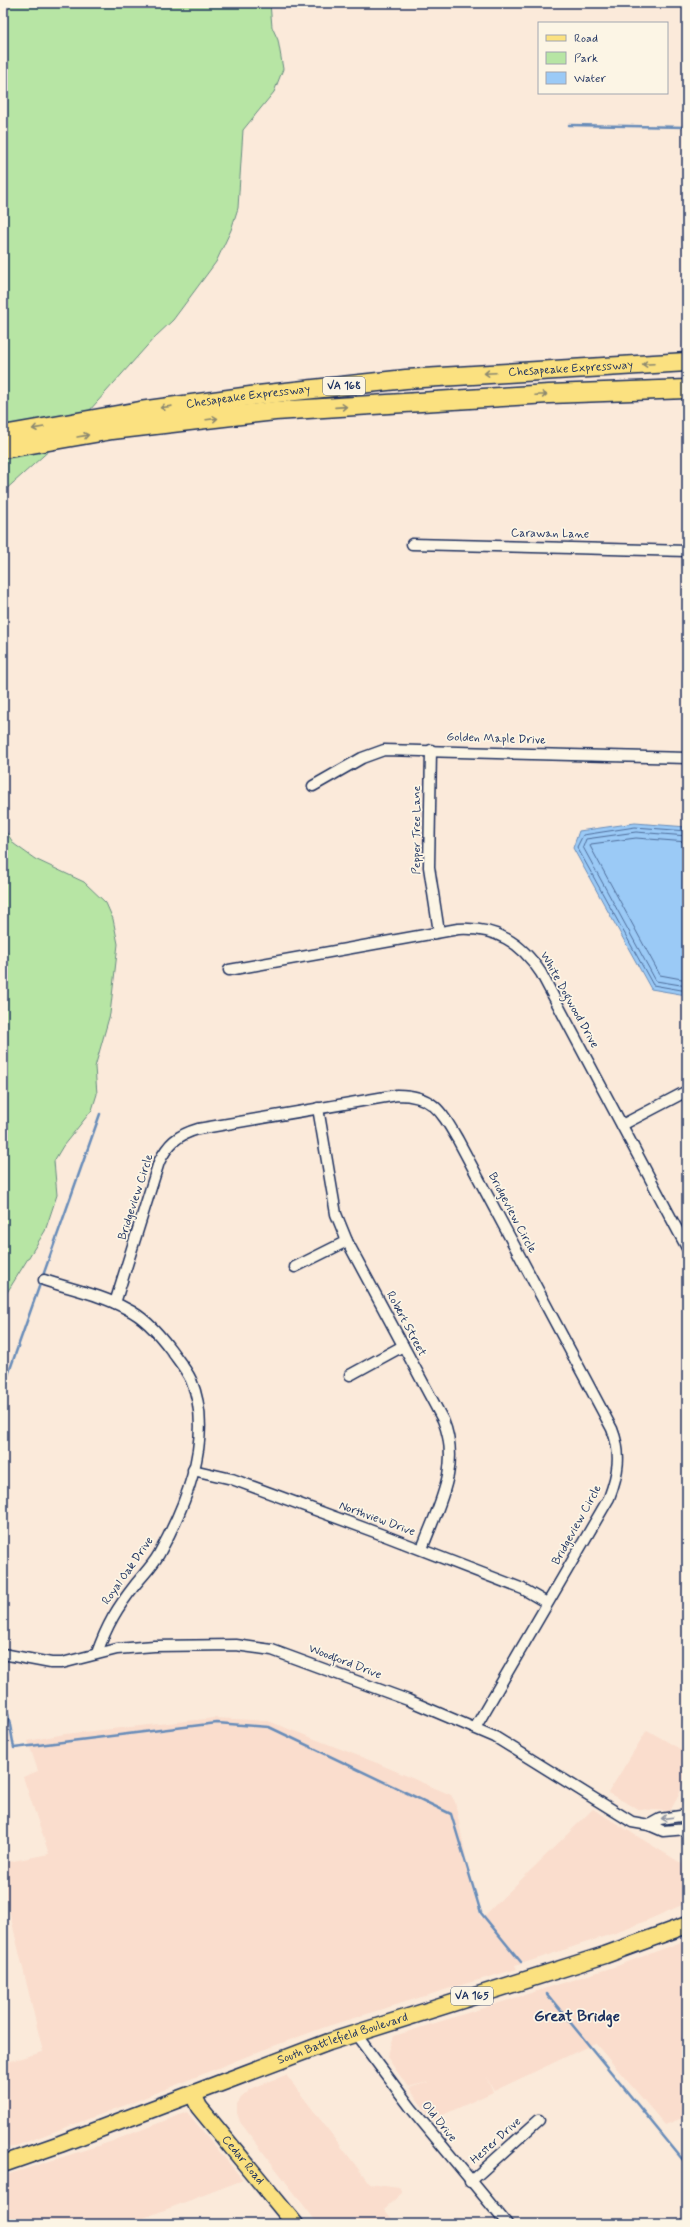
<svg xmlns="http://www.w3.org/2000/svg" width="690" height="2227" font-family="Mynerve,sans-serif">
<rect width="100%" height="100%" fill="#fbeada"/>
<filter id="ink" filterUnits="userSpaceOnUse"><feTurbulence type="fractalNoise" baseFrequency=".025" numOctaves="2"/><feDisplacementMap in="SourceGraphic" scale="8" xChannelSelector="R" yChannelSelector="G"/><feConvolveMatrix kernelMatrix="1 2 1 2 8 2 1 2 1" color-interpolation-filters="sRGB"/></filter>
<g filter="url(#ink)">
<g fill="#faddcd">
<polygon points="215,1718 268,1721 377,1763 451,1795 455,1802 472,1889 481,1919 593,1809 684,1865 687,1868 687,1901 682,1905 627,1929 515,1966 517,1969 454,1987 328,2026 260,2051 131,2103 10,2148 9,2146 3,2148 3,2063 43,2052 3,1885 3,1863 49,1854 23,1777 38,1771 28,1741 65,1734"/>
<polygon points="647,1730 687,1753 687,1768 679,1795 670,1811 638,1809 608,1793"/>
<polygon points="687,1940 687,2116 665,2125 595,2043 494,2091 486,2077 493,2092 432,2120 409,2088 432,2081 408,2087 387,2057 394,2036 617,1966"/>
<polygon points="286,2075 370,2184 399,2188 402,2193 384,2209 396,2224 318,2224 240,2122 237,2113 237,2104 241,2098 248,2092 248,2090"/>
<polygon points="187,2112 243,2180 128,2224 3,2224 3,2176 110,2142"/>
</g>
<g fill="#b7e5a4" stroke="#698a81">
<polygon points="3,3 270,3 272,27 278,40 283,69 274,92 243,130 238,208 231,230 216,262 173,320 154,338 73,429 3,492"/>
<polygon points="3,827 14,844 35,859 84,882 106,903 113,919 118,944 110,1014 95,1067 97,1094 92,1110 63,1146 54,1161 57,1195 45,1231 3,1299"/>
</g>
<polygon fill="#9bcaf6" stroke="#688cb9" points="635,823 687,827 686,995 651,989 573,848 579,831"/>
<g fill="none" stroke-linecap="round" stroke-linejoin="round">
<g stroke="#4e6d9b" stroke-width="1">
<polyline points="687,831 635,827 583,835 577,847 653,985 687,991"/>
<polyline points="687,836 636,832 586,839 583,847 656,981 687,986"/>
<polyline points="687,842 636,838 591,844 590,846 660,975 687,980"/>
</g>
<g stroke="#688cb9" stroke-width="2.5">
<polyline points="569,125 687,127"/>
<polyline points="3,1389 100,1114"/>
<polyline points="3,1685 14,1748 217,1723 269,1727 451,1814 481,1913 521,1962"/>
<polyline points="547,1994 687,2165"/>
</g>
<g stroke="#1b2f5e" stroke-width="13">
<g id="minor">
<polyline points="412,544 687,551"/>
<polyline points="431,750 429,867 439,932"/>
<polyline points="313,786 362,758 384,750 687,758"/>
<path d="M229,970l229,-41c38,-2 63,13 83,44l146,275"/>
<path d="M318,1108l18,106 11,27 96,179c19,46 -5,86 -21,129"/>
<polyline points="622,1125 687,1091"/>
<polyline points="295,1267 347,1241"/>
<path d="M44,1280c27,9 58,15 83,29 17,8 33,26 44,41 7,10 15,19 20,30 24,56 -5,125 -32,174 -6,11 -16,21 -24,31 -18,23 -28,40 -38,68"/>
<path d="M115,1303l44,-141c9,-18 18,-27 39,-33l199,-34c36,0 44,16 61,45l154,289c10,25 6,45 -3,69l-134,230"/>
<polyline points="350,1375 403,1346"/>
<polyline points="193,1470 232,1479 383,1535 523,1589 547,1603"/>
<polyline points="3,1654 51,1663 62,1663 117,1649 154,1646 236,1645 272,1650 408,1700 495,1737 632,1822 649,1825 663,1831 687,1829"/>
<polyline points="649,1825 660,1819 687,1815"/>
<polyline points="355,2033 411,2108 507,2224"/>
<polyline points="470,2182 539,2120"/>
</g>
</g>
<g stroke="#1b2f5e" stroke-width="19">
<g id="primary">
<path id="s1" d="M193,2094l6,13 96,117"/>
<path id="s2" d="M3,2164l57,-20 269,-102 276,-87 82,-30"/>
</g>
</g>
<g stroke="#1b2f5e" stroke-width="21">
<g id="motorway">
<path id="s3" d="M3,435l137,-24 118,-16 148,-16 281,-17"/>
<polyline points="3,449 112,430 275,411 549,394 687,389"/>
</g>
</g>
<use href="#minor" stroke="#fcf5e5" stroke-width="10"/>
<use href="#primary" stroke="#fbe180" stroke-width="16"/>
<use href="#motorway" stroke="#fbe180" stroke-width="18"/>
</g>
<defs><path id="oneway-shaft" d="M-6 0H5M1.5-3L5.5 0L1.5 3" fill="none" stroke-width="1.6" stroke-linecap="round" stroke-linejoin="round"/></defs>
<g stroke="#8b886f">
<use href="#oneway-shaft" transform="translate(648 364) rotate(177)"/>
<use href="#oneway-shaft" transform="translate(490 373) rotate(177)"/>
<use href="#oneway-shaft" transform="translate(541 395) rotate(-3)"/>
<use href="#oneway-shaft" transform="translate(166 407) rotate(172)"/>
<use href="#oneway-shaft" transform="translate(341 407) rotate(-4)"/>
<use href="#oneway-shaft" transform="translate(212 419) rotate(-7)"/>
<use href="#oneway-shaft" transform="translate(38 428) rotate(170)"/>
<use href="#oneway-shaft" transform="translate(83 436) rotate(-10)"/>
</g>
<use stroke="#8c92a2" href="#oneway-shaft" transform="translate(667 1818) rotate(173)"/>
</g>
<g text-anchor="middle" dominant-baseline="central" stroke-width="3.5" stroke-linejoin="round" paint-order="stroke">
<g fill="#fcf5e5" stroke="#5e6a86" stroke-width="1">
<rect x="323" y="377" width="42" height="18" rx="3"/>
<rect x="451" y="1987" width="42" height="18" rx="3"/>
</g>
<g font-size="11" font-weight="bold" fill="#1b2f5e">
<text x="344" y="386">VA 168</text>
<text x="472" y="1996">VA 165</text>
</g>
<g font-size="12" fill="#1b2f5e" stroke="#fcf5e5">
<text stroke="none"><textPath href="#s3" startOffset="572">Chesapeake Expressway</textPath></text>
<text stroke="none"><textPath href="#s3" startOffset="248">Chesapeake Expressway</textPath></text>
<text transform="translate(550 534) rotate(1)">Carawan Lane</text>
<text transform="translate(496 739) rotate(2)">Golden Maple Drive</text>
<text transform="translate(417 830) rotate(-90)">Pepper Tree Lane</text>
<text transform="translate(569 1000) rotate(61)">White Dogwood Drive</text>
<text transform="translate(136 1197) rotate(-72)">Bridgeview Circle</text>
<text transform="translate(512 1213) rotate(62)">Bridgeview Circle</text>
<text transform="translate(406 1324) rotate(62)">Robert Street</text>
<text transform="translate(377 1519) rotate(20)">Northview Drive</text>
<text transform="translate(577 1525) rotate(-61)">Bridgeview Circle</text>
<text transform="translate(128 1571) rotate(-55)">Royal Oak Drive</text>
<text transform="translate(345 1662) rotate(21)">Woodford Drive</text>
<text stroke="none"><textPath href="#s2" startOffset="362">South Battlefield Boulevard</textPath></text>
<text transform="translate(439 2122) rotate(51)">Old Drive</text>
<text transform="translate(496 2141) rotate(-42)">Hester Drive</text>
<text stroke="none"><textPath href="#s1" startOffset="83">Cedar Road</textPath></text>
</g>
<g font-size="16" font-weight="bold" fill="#1b2f5e" stroke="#fcf5e5">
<text x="577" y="2016">Great Bridge</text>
</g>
</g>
<rect width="690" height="2227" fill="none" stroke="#fcf5e5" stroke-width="16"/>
<rect x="8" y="8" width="674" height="2211" fill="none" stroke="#1b2f5e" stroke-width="1.5" filter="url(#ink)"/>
<rect x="538" y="22" width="130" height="72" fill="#fcf5e5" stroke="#a2a6af"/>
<rect x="546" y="35" width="20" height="6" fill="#fbe180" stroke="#a2a6af"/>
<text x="574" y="42" font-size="12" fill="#1b2f5e">Road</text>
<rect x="546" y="52" width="20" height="12" fill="#b7e5a4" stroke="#a2a6af"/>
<text x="574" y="62" font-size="12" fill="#1b2f5e">Park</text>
<rect x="546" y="72" width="20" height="12" fill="#9bcaf6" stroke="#a2a6af"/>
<text x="574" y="82" font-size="12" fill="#1b2f5e">Water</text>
</svg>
